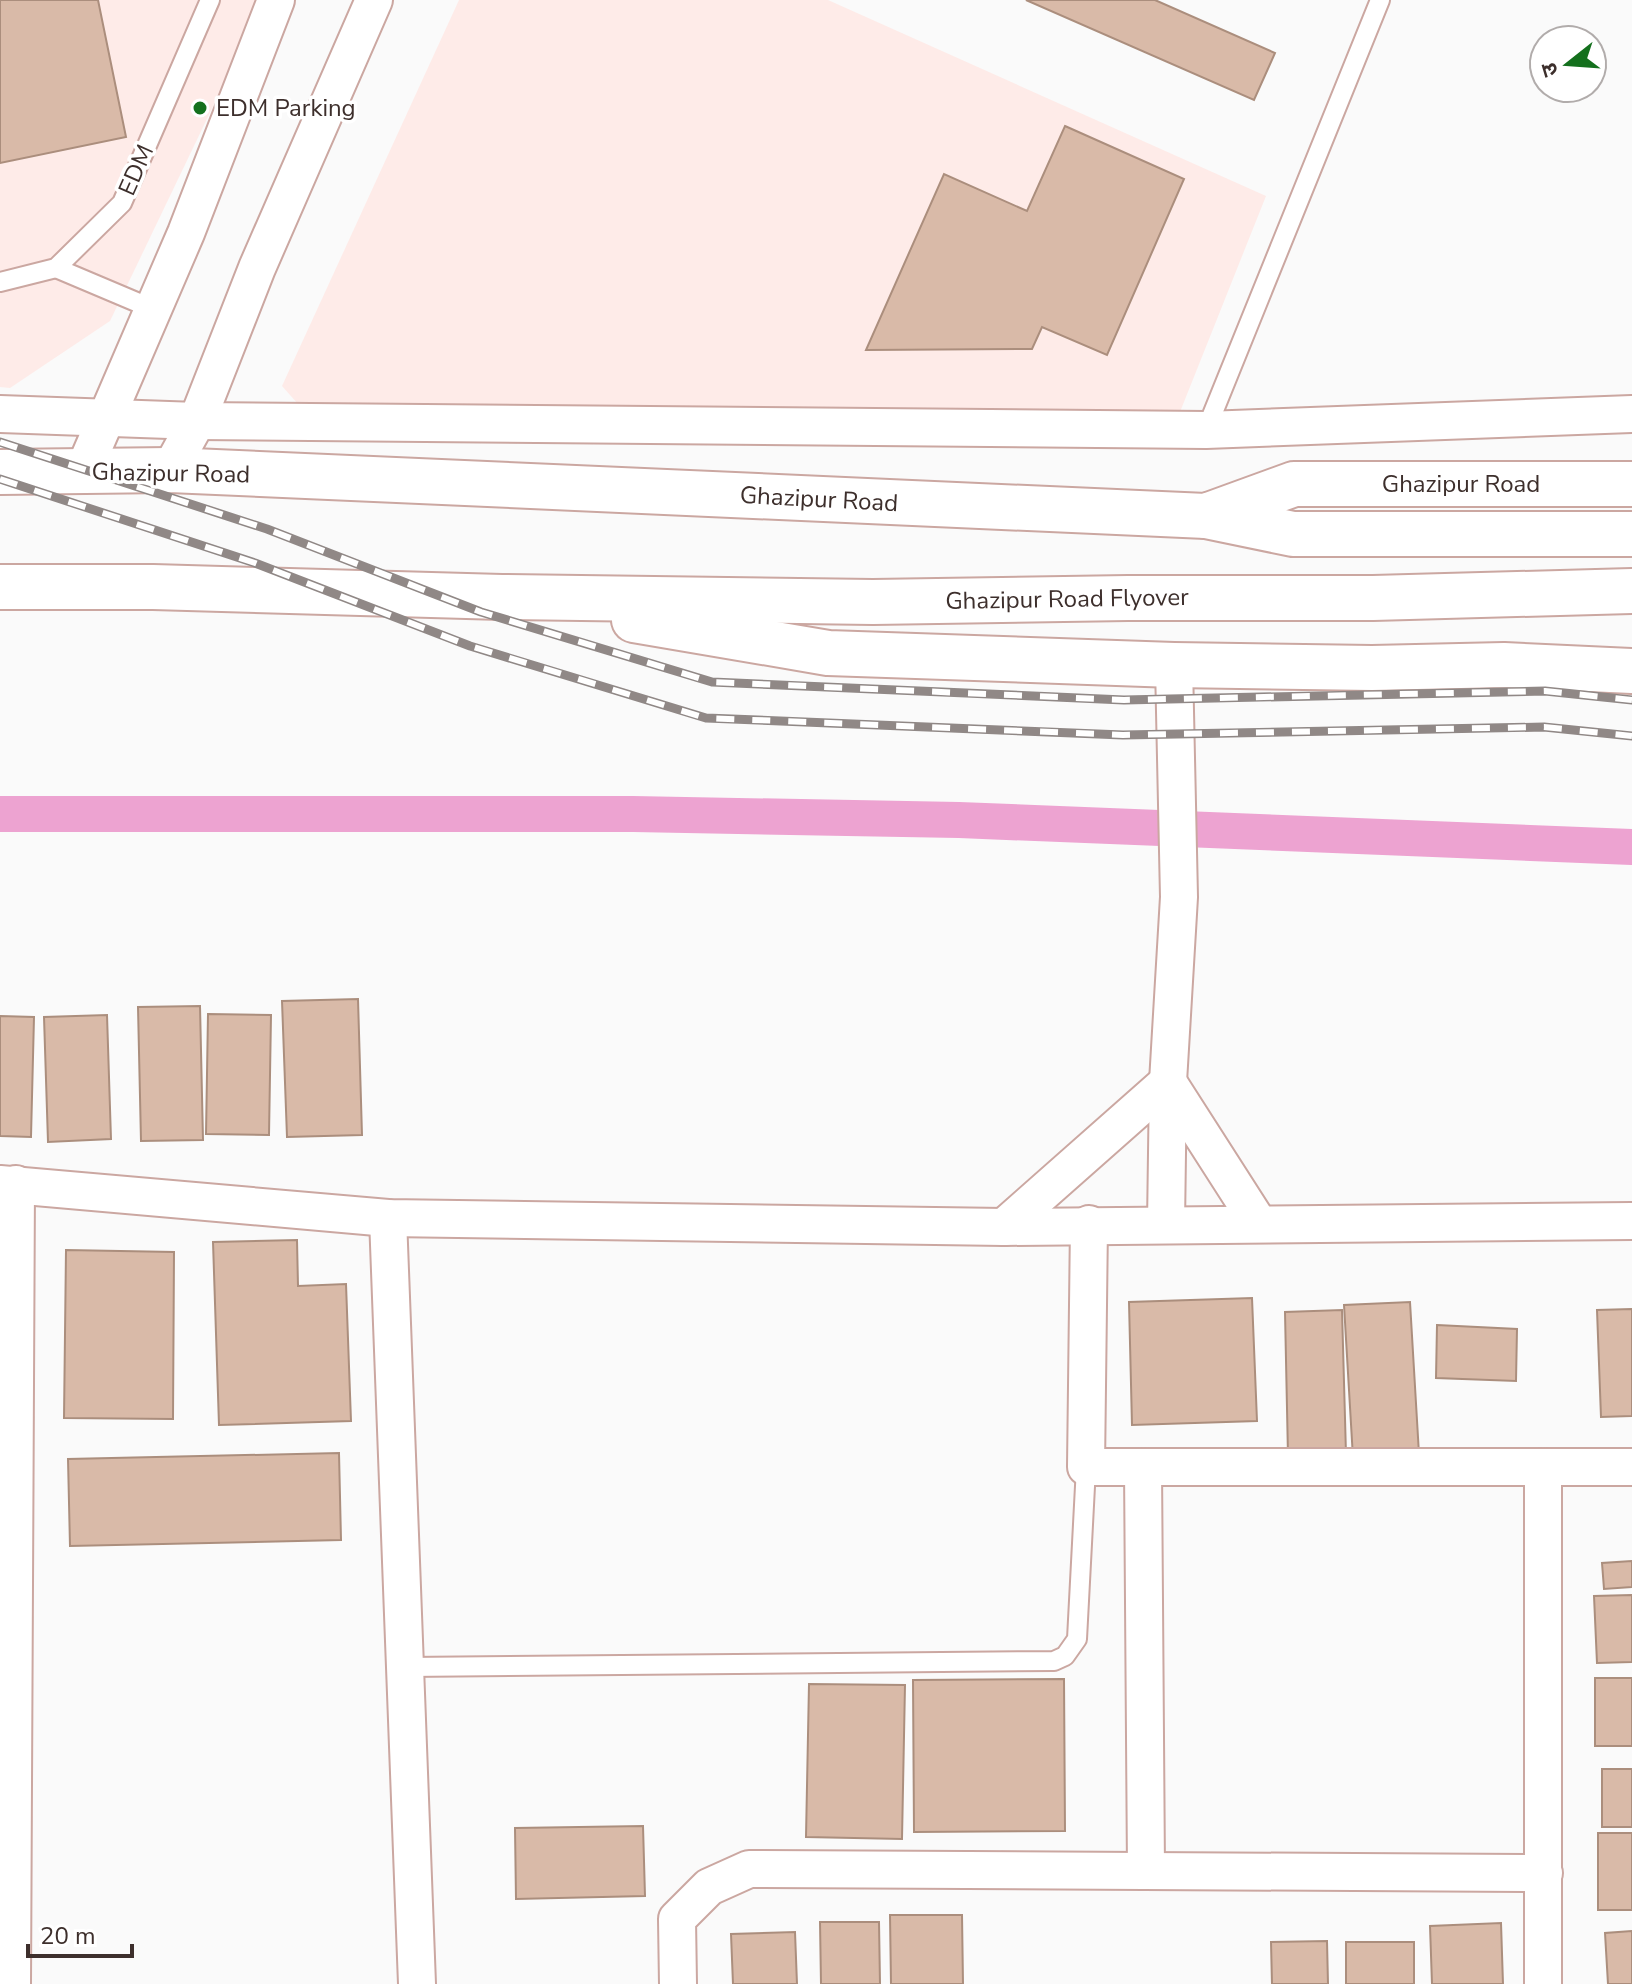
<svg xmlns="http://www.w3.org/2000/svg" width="1632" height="1984" font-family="'Nunito Sans','Noto Sans Devanagari',sans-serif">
<rect width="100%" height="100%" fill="#fafafa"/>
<g fill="#feebe8">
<polygon points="0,0 264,0 110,321 10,388 0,387"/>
<polygon points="459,0 828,0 1266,196 1178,417 306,413 282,386"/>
</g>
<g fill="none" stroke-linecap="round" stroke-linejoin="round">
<polyline stroke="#eda3d1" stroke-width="36" points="0,814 633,814 959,820 1632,847"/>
</g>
<g fill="#d9baa8" stroke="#ab8e7d" stroke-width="2">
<polygon points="0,0 98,0 126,137 0,163"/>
<polygon points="1026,0 1155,0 1275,53 1254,100"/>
<polygon points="1065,126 1184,179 1107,355 1042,327 1032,349 866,350 944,174 1027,211"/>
<polygon points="358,999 362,1135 287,1137 282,1001"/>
<polygon points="200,1006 203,1140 141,1141 138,1007"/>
<polygon points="208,1014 271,1015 269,1135 206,1134"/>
<polygon points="107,1015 111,1139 48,1142 44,1017"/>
<polygon points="0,1016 34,1017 31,1137 0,1136"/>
<polygon points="297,1240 298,1286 346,1284 351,1421 219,1425 213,1242"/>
<polygon points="66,1250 174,1252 173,1419 64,1418"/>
<polygon points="1252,1298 1257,1421 1132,1425 1129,1302"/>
<polygon points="1410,1302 1419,1454 1353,1458 1344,1305"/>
<polygon points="1632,1309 1632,1416 1601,1417 1597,1310"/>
<polygon points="1342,1310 1346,1454 1288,1456 1285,1312"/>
<polygon points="1437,1325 1517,1329 1516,1381 1436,1378"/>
<polygon points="339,1453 341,1540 70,1546 68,1459"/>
<polygon points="1632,1561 1632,1587 1604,1589 1602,1563"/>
<polygon points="1632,1595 1632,1662 1597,1663 1594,1596"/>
<rect x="1595" y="1678" width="37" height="68"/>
<polygon points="1064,1679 1065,1831 914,1832 913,1680"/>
<polygon points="809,1684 905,1685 902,1839 806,1837"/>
<rect x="1602" y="1769" width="30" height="58"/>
<polygon points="643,1826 645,1896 516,1899 515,1828"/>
<rect x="1598" y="1833" width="34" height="77"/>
<polygon points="890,1915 962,1915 963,1984 891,1984"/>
<polygon points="820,1922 879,1922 880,1984 821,1984"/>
<polygon points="1501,1923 1503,1984 1432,1984 1430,1926"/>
<polygon points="1632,1931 1632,1984 1608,1984 1605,1933"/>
<polygon points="795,1932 797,1984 733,1984 731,1934"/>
<polygon points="1327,1941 1328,1984 1272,1984 1271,1942"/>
<rect x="1346" y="1942" width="68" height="42"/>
</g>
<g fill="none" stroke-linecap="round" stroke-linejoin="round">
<g stroke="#cba7a1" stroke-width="22">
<g id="service">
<polyline points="56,268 153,309"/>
<polyline points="0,282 56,268 122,203 210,0"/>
<polyline points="1206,430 1380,0"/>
<polyline points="407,1667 1054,1661 1065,1656 1077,1639 1086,1467"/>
</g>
</g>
<g stroke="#cba7a1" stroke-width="40">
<g id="minor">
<polyline points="0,414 197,421 1206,430 1632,414"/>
<polyline points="170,470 197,421 257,268 374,0"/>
<polyline points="83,472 186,233 276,0"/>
<polyline points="0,1184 388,1218 1004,1227 1632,1221"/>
<polyline points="388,1218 417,1984"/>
<polyline points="1089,1224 1086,1467 1632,1467"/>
<polyline points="1166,1224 1168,1082 1179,897 1174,665"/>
<polyline points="1004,1227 1168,1082 1259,1224"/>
<polyline points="1143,1467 1146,1871"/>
<polyline points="1543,1467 1543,1984"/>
<polyline points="12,1984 16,1184"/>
<polyline points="678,1984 677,1919 709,1887 749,1869 1544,1873"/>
</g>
</g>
<g stroke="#cba7a1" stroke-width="48">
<g id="secondary">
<polyline points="0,472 170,470 1206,516 1294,484 1632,484"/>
<polyline points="1206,516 1293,534 1632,534"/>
<polyline points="0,587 153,587 502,597 873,602 1128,598 1373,598 1632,591"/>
<polyline points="634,620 828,653 1174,665 1372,668 1504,665 1632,671"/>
</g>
</g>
<use href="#service" stroke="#fff" stroke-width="18"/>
<use href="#minor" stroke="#fff" stroke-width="36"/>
<use href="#secondary" stroke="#fff" stroke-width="44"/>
<g stroke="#908886" stroke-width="9">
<g id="rail">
<polyline points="0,442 267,529 481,612 712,682 1124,700 1545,691 1632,700"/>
<polyline points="0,479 255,563 470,646 706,718 1123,735 1544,727 1632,736"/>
</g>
</g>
<use href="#rail" stroke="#fff" stroke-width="6" stroke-dasharray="18" stroke-linecap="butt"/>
</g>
<circle fill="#14701d" stroke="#fff" stroke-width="3" cx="200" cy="108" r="8"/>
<g text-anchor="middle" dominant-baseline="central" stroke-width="7" stroke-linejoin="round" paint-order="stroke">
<g font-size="24" fill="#3d2f2c" stroke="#fff" text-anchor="start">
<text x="216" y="108">EDM Parking</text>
</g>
<g font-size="24" fill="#3d2f2c" stroke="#fff">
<text transform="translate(136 170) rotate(-66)">EDM</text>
<text transform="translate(171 473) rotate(1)">Ghazipur Road</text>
<text x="1461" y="484">Ghazipur Road</text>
<text transform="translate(819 499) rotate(3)">Ghazipur Road</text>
<text transform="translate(1067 599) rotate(-1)">Ghazipur Road Flyover</text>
</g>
</g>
<g transform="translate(1568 64) rotate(253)"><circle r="38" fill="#ffffff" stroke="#b1acab" stroke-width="2"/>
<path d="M0-6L14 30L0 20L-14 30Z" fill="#14701d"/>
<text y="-12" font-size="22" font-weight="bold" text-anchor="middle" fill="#3d2f2c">उ</text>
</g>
<path d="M28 1944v12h104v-12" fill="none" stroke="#3d2f2c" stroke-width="4"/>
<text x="40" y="1944" font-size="24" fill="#3d2f2c" stroke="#ffffff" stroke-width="6" paint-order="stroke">20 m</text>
</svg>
